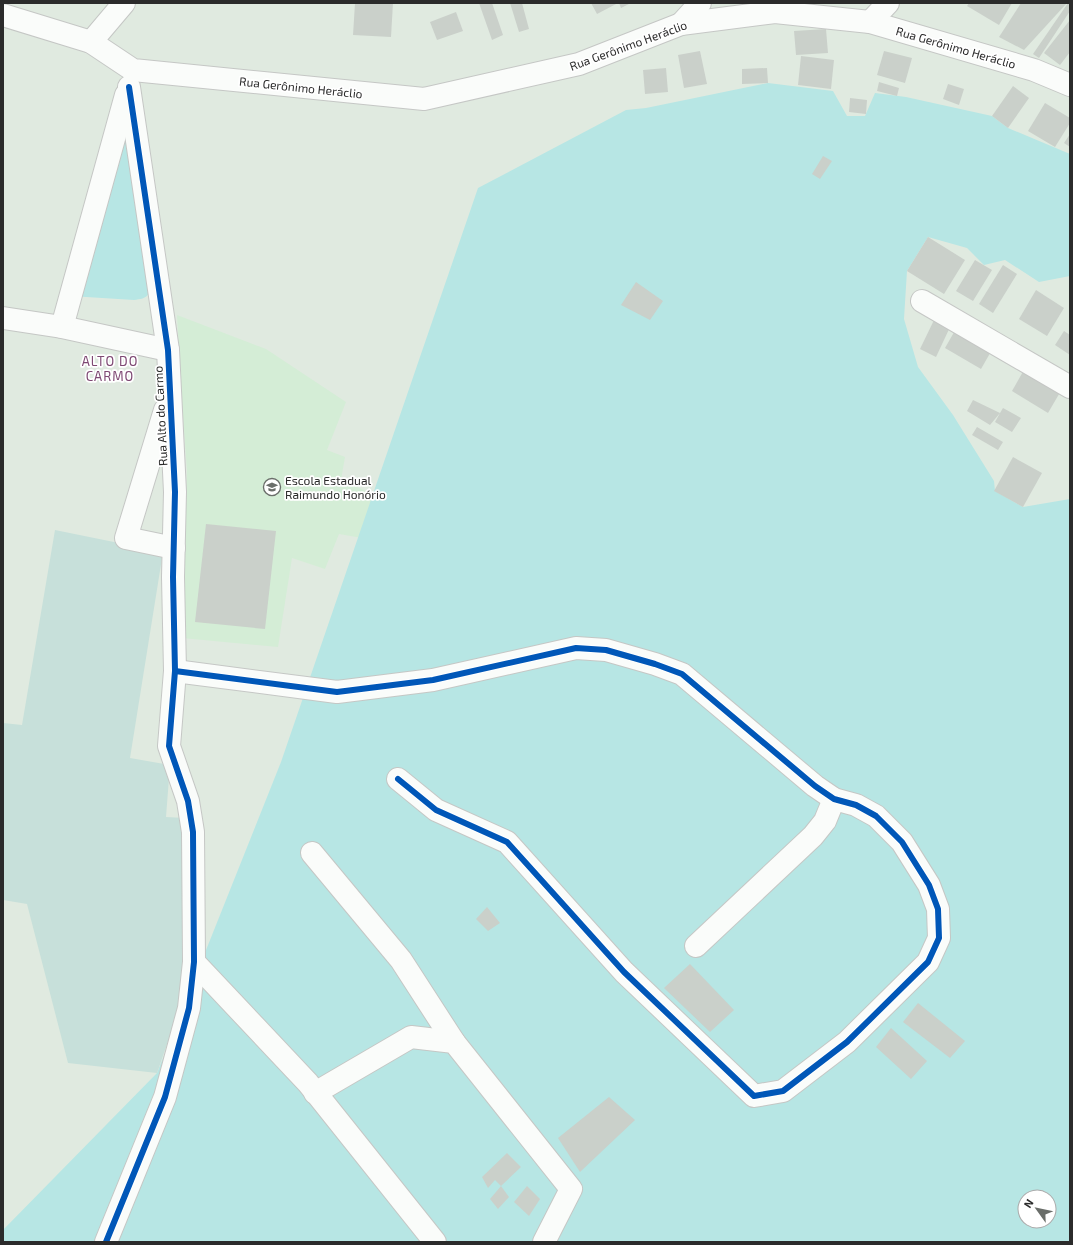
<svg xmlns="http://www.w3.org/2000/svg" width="1073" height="1245" font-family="'Exo 2',sans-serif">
<rect width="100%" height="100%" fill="#e0eae0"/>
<polygon fill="#d4edd6" points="177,315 266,349 346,402 327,450 345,457 341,480 375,495 362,538 339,534 325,569 292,558 278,647 182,638 187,470 181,389"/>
<g fill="#b7e6e4" fill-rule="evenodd">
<path d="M768,83l65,8 14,25h18l10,-23 31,4 86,19 16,12 62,26v122l-31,6 -34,-22 -21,5 -17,-17 -39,-11 -21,34 -3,48 14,48 35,48 41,66 1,10 28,16 47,-8v743h-1067v-12l154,-157 124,-311 197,-574 148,-78 20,-2zM1025,1197h24v24h-24z"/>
<path d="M124,102l25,191c-3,6 -9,6 -15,7l-64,-4 -9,-8 1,-4z"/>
</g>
<polygon fill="#c7e0da" points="55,530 163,552 130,758 170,765 166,817 185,818 183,998 157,1073 68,1063 27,904 3,900 3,723 22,725"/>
<g fill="#cad0ca">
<polygon points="355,3 393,3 391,37 353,35"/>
<polygon points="479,3 492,3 503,35 492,40"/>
<polygon points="510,3 522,3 529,29 519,32"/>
<polygon points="591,3 618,3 597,14"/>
<polygon points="619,3 631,3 621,8"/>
<polygon points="969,3 1012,3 999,25 967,6"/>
<polygon points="1021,3 1067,3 1024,50 999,37"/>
<polygon points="1068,3 1070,3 1070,11 1039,58 1033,54"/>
<polygon points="456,12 463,31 437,40 430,22"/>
<polygon points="1070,20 1070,52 1060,65 1044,53"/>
<polygon points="826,29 828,53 796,55 794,31"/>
<polygon points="700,51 707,84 684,88 678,55"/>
<polygon points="884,51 912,58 905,83 877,75"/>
<polygon points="801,56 834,60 831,89 798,85"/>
<polygon points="666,68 668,92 645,94 643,70"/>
<polygon points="767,68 768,83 742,84 742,69"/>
<polygon points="879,82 899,88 897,96 877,91"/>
<polygon points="948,84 964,89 959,105 943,99"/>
<polygon points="1013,86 1029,98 1008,128 992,116"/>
<polygon points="850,98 867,100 866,114 849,112"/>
<polygon points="1045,103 1070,118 1070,123 1055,147 1028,131"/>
<polygon points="1070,134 1070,147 1064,143"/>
<polygon points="823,156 832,161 820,179 812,174"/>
<polygon points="928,237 965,260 944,294 907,271"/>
<polygon points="975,260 992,270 973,301 956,291"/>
<polygon points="1003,265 1017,274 993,313 979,304"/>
<polygon points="636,282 663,301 650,320 621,305"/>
<polygon points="1036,290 1064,308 1047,336 1019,319"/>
<polygon points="935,318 951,325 936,357 920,349"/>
<polygon points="957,327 993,348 981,369 945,348"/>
<polygon points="1064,331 1070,335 1070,355 1055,345"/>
<polygon points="1025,368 1062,389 1048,413 1012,391"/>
<polygon points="973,400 1000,413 1003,408 1021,418 1012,432 995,422 1000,413 990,425 967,411"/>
<polygon points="977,427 1003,442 998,450 972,435"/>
<polygon points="1013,457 1042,473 1023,507 994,491"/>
<polygon points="206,524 276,531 265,629 195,622"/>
<polygon points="487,907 500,923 488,931 476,919"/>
<polygon points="690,964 734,1010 710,1032 664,988"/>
<polygon points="918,1003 965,1041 950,1058 903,1022"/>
<polygon points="891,1028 927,1061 911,1079 876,1047"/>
<polygon points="609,1097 635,1120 580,1172 558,1138"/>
<polygon points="507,1153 521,1167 501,1186 495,1180 488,1188 482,1177"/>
<polygon points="501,1186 509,1197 498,1209 490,1199"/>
<polygon points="527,1186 540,1199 529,1216 514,1202"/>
</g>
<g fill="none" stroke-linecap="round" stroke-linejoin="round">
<g stroke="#c5c7c5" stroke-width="24">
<g id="minor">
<polyline points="3,15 91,42 133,70 424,99 579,64 681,24 775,12 870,22 1034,70 1070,85"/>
<polyline points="870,22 888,3"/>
<polyline points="681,24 700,3"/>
<polyline points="91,42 124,3"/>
<polyline points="922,301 1070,387"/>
<polyline points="3,318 62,327 168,350"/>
<polyline points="62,327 126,95"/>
<polyline points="165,410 126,538 174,548"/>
<polyline points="175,671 337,692 433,680 576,648 606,650 655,664 682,674 815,786 834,799 856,805 876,816 902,842 929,885 938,909 939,938 928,962 847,1042 783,1091 754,1096 624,972 507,842 436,810 398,779"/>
<polyline points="312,853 401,960 454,1042"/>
<polyline points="696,946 813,836 825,821 834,799"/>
<polyline points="194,962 308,1083 435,1242"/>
<polyline points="315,1093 411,1037 454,1042 571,1189 544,1242"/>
<polyline points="106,1242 165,1097 189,1008 194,962 193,832 188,801 169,746 175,671 173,577 175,492 168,350 129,87"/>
</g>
</g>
<use href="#minor" stroke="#fafcfa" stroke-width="22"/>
<g stroke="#fff" stroke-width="8">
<g id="cycleway">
<polyline points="175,671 337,692 433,680 576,648 606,650 655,664 682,674 815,786 834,799 856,805 876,816 902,842 929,885 938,909 939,938 928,962 847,1042 783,1091 754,1096 624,972 507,842 436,810 398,779"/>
<polyline points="106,1242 165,1097 189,1008 194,962 193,832 188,801 169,746 175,671 173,577 175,492 168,350 129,87"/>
</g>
</g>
<use href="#cycleway" stroke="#0057b8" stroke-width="6"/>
</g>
<defs>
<g id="school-ring" transform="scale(0.9)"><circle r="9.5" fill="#fff" stroke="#6a6e6a" stroke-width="1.5"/><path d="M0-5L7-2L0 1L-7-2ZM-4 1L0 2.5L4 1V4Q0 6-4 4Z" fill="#6a6e6a"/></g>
</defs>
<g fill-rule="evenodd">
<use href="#school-ring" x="272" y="487"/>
</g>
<g text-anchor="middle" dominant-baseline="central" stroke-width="3.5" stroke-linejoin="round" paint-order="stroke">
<g font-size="12" fill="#2b2b2b" stroke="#fff">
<text transform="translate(628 45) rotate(-20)">Rua Gerônimo Heráclio</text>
<text transform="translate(956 47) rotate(16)">Rua Gerônimo Heráclio</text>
<text transform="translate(301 87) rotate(6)">Rua Gerônimo Heráclio</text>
<text transform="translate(160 416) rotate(-93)">Rua Alto do Carmo</text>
</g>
<g font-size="12" fill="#2b2b2b" stroke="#fff" text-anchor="start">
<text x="285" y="480">Escola Estadual<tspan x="285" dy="14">Raimundo Honório</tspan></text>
</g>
<g font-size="13" letter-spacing="1" fill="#7e4873" stroke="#fff">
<text x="110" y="361">ALTO DO<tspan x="110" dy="15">CARMO</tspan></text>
</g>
</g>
<rect width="1073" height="1245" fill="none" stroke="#2b2b2b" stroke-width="8"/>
<g transform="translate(1037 1209) rotate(303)"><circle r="19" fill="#ffffff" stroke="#aaaaaa"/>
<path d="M0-3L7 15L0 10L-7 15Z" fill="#6a6e6a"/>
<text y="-6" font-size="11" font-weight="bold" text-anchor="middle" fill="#2b2b2b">N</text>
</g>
</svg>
